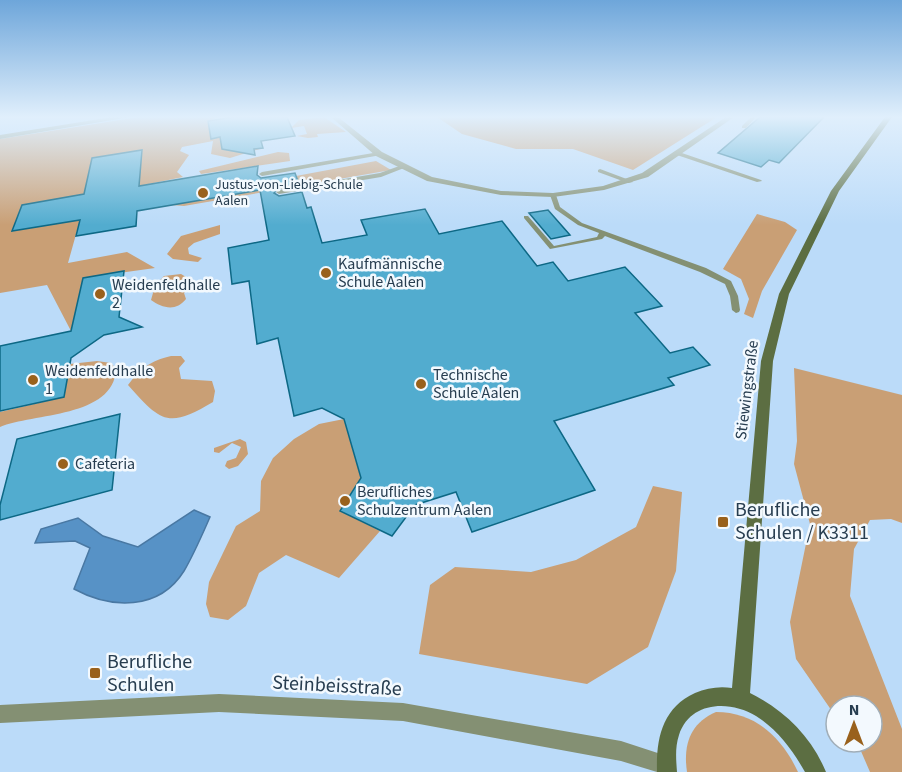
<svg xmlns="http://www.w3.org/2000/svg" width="902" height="772" font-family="'Source Sans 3',sans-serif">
<rect width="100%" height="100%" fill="#bbdbf9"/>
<g fill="#c99f75">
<polygon points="139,117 219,117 208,121 212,139 220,137 239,152 263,148 230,158 211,154 213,141 182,147 180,151 189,155 177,172 183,177 139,186 142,150 92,158 81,210 57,199 22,205 13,231 80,220 68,263 127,252 155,268 83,278 71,331 47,285 0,293 0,139"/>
<polygon points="324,117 346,132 317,134 318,137 308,138 297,136 307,134 304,126 291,128 299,120"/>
<polygon points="437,117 717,117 633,170 573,149 516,149 462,134"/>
<polygon points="278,152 289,153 290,161 201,174 199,171"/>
<polygon points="376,161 391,170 184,206 171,205 296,176"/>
<polygon points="757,214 785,222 797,230 762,291 753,318 744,314 749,299 741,279 723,269"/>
<polygon points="220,225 220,234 194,243 188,248 189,254 202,258 198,262 173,259 167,254 181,236"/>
<path d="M181,274l15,9 -12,10 2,6c-10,13 -24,9 -35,1l4,-14 9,-10z"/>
<path d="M171,356h10l4,5 -6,7 2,11 31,2 3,10 -2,11c-45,27 -52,20 -85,-17 13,-17 22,-24 43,-29z"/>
<path d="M97,361l14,2 5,6c-2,49 -83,44 -116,58v-15l64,-15 6,-33z"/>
<polygon points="794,368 902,395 902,523 891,519 870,520 854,549 850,596 902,729 902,772 870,772 857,742 872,742 872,706 836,706 836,717 796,659 790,622 810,524 794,464 797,441"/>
<polygon points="344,419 361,478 341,511 380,531 339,578 286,555 259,573 246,606 228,620 210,617 206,604 209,582 236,526 260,511 261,481 273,458 294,439 319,424"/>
<polygon points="240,439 246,442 248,454 238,466 229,469 225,466 227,461 236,458 241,447 232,443 219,453 214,452 214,448"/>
<polygon points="653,486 682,492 676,571 648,647 587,684 419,654 430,585 455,567 531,572 576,560 636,527"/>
<path d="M716,712c40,0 66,26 82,60h-111c-4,-27 3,-49 29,-60z"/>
</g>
<path fill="#5792c6" stroke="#4978a3" stroke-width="1.5" d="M194,510l16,7c-8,18 -16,37 -26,54 -25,40 -73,38 -110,18l16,-41 -15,-7 -40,2 6,-14 37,-11 25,18 35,11z"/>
<g fill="#52accf" stroke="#0d6885" stroke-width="1.5">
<polygon points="233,117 287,117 295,136 261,141 263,148 254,149 255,155 222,149 220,137 211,139 208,121"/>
<polygon points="760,117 824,117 779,163 769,160 761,167 718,153"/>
<polygon points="142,150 139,186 258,166 257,175 261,178 295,173 299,184 279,188 274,193 279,196 302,192 307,208 311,207 322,243 367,235 361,220 425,209 439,234 502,221 537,266 553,262 568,281 625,267 662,306 635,313 670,353 693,347 710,365 668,378 674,385 554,421 595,490 472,532 456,492 415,505 392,536 340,511 361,478 344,419 322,408 294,416 278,338 257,344 249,281 232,284 228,248 269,240 260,190 137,211 136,226 76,236 80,220 12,231 22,205 84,194 92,158"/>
<polygon points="548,210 570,235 551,239 529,213"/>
<polygon points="124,271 119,317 142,327 104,335 71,358 64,397 0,411 0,346 71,331 83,278"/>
<polygon points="120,414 112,490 0,520 0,505 17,439"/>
</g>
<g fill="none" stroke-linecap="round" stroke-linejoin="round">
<g fill="#849073" fill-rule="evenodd">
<polygon points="751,117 756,117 746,128 742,128 742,126"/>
<polygon points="676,151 761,180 762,181 757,182 674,154 673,153"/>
<polygon points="379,152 381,153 381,155 262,176 259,174 262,172"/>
<polygon points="402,165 405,167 404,168 381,177 279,194 276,192 279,190 380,173"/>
<polygon points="600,169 632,181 633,182 628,183 598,172 598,170"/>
<polygon points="553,193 556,195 560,207 582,223 706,268 731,281 738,296 740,310 739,312 736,313 732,310 730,296 725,284 700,272 605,236 602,239 550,249 524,218 524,216 528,216 554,246 597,237 599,233 578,225 555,209 550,195"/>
</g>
<g fill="#849073" fill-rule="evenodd">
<polygon points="112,117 130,117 0,139 0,135"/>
<polygon points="331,117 338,117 382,152 432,177 501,191 553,193 603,186 642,173 726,117 734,117 648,177 604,190 553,197 501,195 427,181 376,156"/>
<polygon points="219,694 403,703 621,741 673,758 676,765 673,772 657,772 621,761 403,721 219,712 0,723 0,705"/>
</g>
<path fill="#5c6e42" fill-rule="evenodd" d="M885,117h7l-53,74 -50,103 -16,67 -23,332c34,17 61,43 76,79h-21c-12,-21 -27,-42 -49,-56 -26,-16 -66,-15 -77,19 -4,12 -3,24 -2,37h-20c-1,-33 5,-64 38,-79 12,-5 24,-7 37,-5l29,-327 18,-67 52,-103z"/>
</g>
<linearGradient id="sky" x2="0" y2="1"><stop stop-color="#6ea6da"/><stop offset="0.52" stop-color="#e0effc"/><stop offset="1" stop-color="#e0effc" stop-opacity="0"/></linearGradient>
<rect width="902" height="225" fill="url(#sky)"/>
<g fill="#99611c" stroke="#f3f9fe" stroke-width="2">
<circle cx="203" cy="193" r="6"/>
<circle cx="326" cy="273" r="6"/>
<circle cx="100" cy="294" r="6"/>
<circle cx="33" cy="380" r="6"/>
<circle cx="421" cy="384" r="6"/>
<circle cx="63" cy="464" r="6"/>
<circle cx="345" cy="501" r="6"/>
<rect x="717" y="516" width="12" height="12" rx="3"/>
<rect x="89" y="667" width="12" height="12" rx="3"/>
</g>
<g text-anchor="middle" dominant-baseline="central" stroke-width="5" stroke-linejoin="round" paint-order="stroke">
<g font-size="14" fill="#273d50" stroke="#f3f9fe" text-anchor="start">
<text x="215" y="185">Justus-von-Liebig-Schule<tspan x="215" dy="16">Aalen</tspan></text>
</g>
<g font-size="16" fill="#273d50" stroke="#f3f9fe" text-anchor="start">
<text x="338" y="264">Kaufmännische<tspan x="338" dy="18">Schule Aalen</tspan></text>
<text x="112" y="285">Weidenfeldhalle<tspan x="112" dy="18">2</tspan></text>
<text x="45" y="371">Weidenfeldhalle<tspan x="45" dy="18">1</tspan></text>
<text x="433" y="375">Technische<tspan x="433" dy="18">Schule Aalen</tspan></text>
<text x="75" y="464">Cafeteria</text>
<text x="357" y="492">Berufliches<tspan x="357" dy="18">Schulzentrum Aalen</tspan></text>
</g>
<g font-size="16" fill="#273d50" stroke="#f3f9fe">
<text transform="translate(747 390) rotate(-83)">Stiewingstraße</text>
</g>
<g font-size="20" fill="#273d50" stroke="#f3f9fe" text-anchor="start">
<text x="735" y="510">Berufliche<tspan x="735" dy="23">Schulen / K3311</tspan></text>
<text x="107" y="662">Berufliche<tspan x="107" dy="23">Schulen</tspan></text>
</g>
<g font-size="20" fill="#273d50" stroke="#f3f9fe">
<text transform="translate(337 686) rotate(3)">Steinbeisstraße</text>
</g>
</g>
<g transform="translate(854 724)"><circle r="28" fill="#f3f9fe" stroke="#a1aeb8" stroke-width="1.5"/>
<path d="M0-4.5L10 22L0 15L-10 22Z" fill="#99611c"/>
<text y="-9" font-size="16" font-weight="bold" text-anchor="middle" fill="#273d50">N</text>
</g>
</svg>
